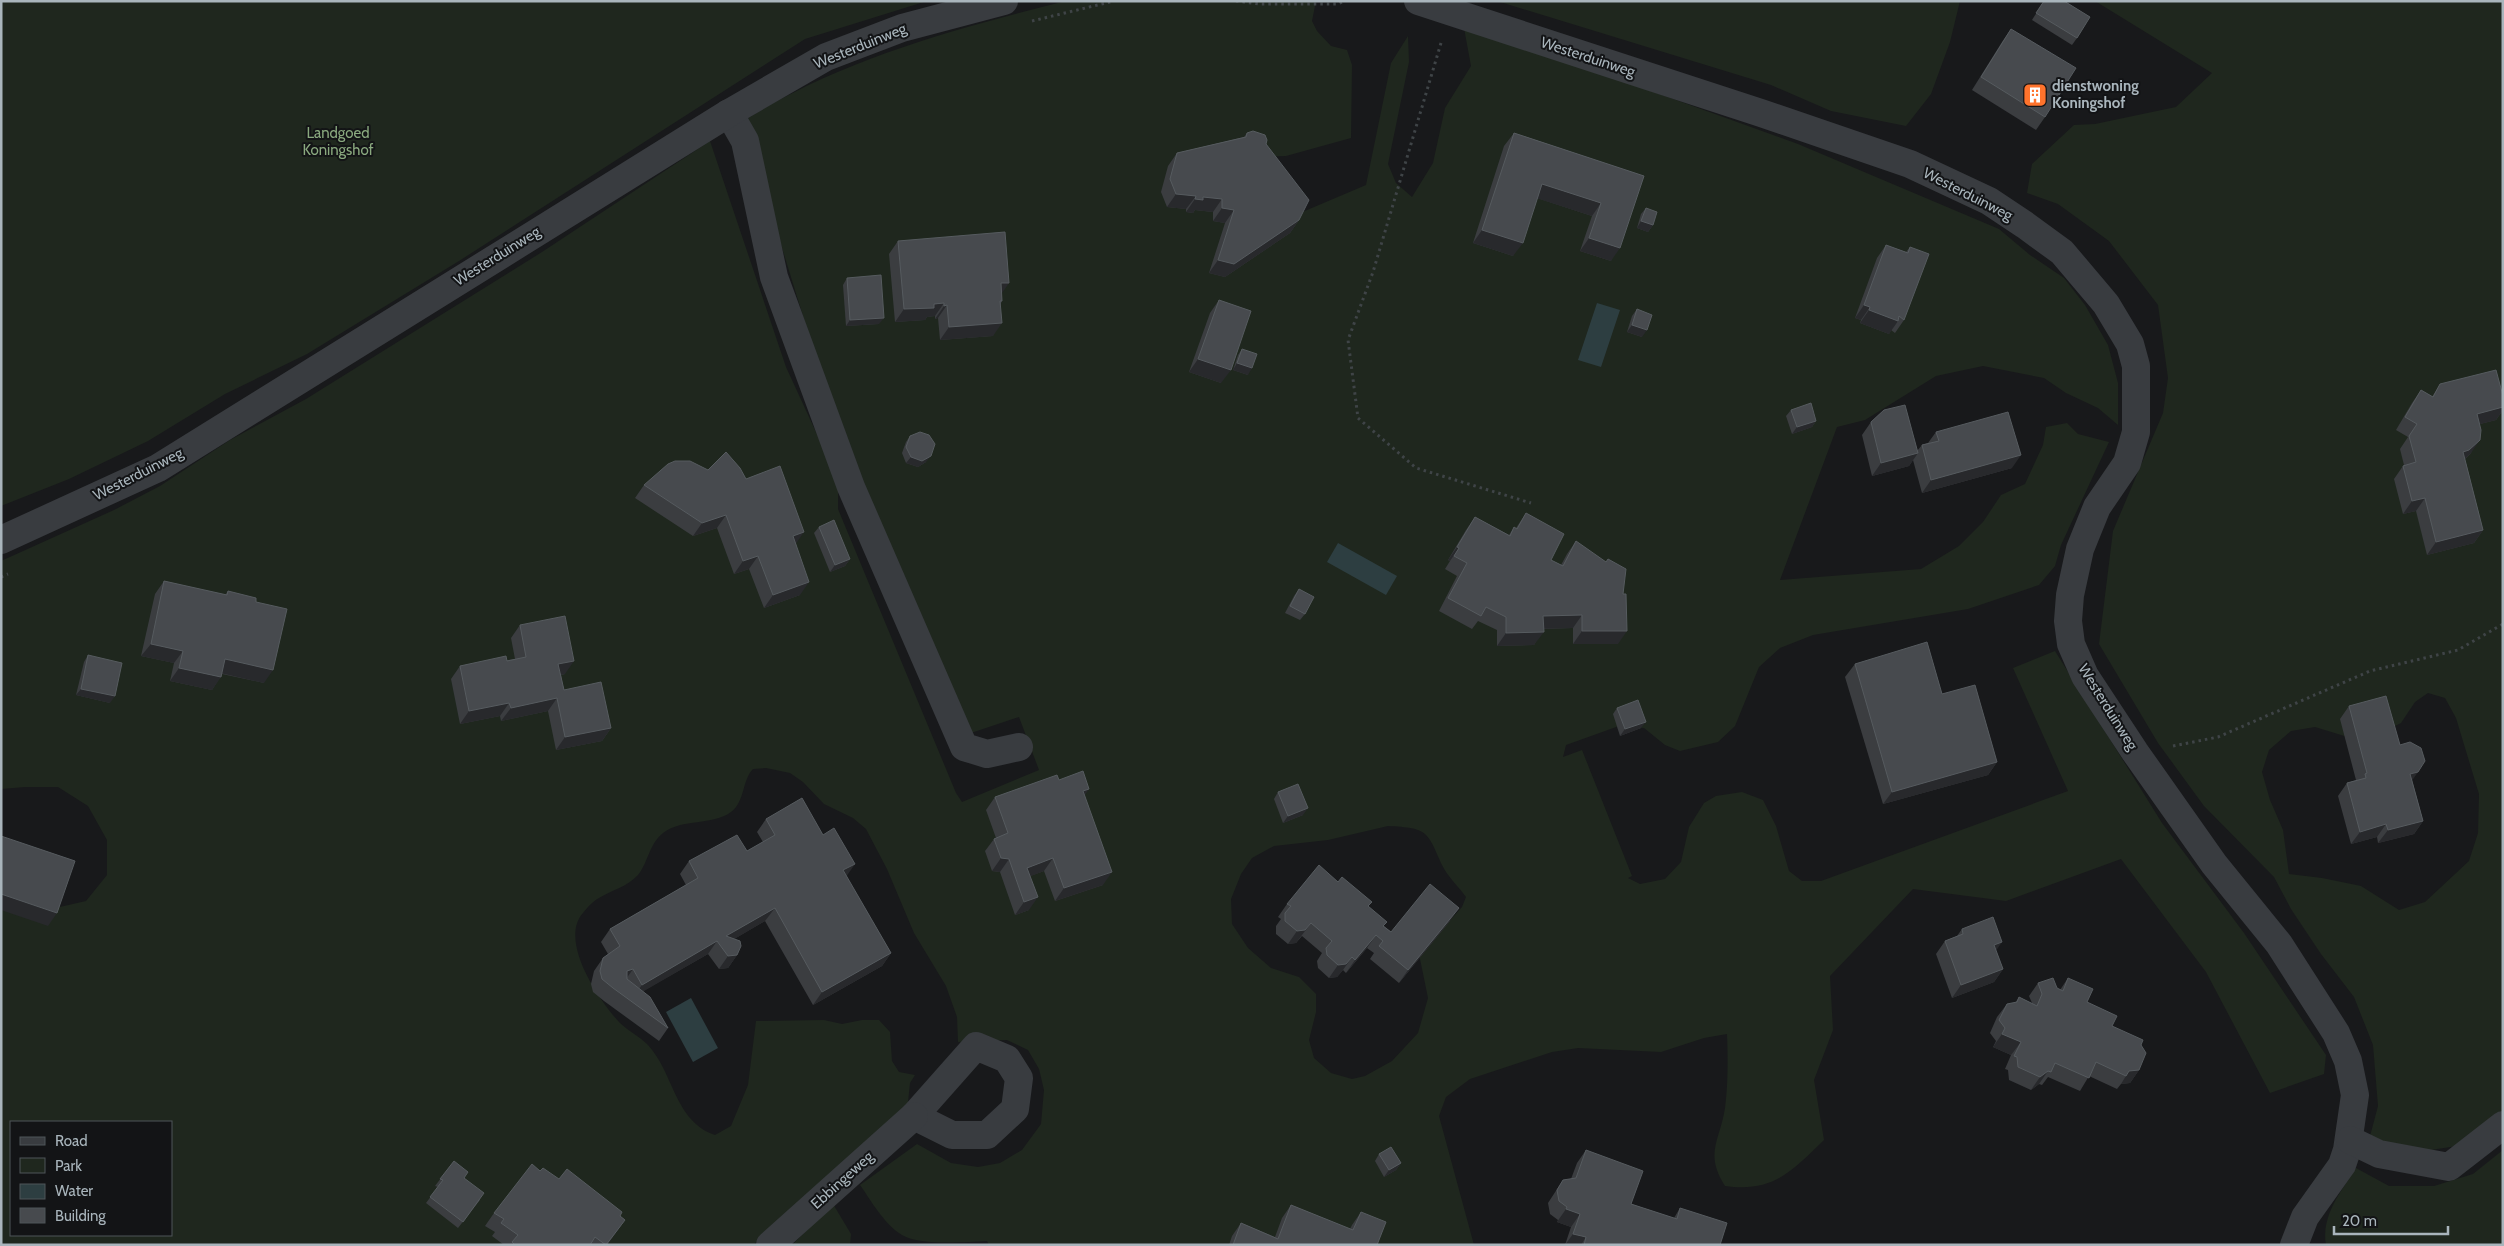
<svg xmlns="http://www.w3.org/2000/svg" width="2504" height="1246" font-family="Cabin,sans-serif">
<rect width="100%" height="100%" fill="#18191b"/>
<g fill="#1f271e" fill-rule="evenodd">
<polygon points="1,1 927,1 805,39 459,261 307,354 225,394 148,441 69,479 1,506"/>
<path d="M1066,1h250l-4,20 5,10 14,15 16,4 5,15 -1,73 -65,18 -28,1 42,56 66,-28 25,-122 17,-27 1,26 -21,102 8,19 16,14 21,-34 12,-55 26,-42 -7,-38 140,46 194,70 201,85 31,26 34,23 21,27 23,40 10,38v42l-20,-17 -32,-15 -22,-15 -61,-12 -47,10 -71,44 -28,7 -57,153 141,-11 38,-23 24,-24 18,-27 24,-11 18,-39 3,-18 21,-4 11,11 31,8 -48,103 -6,21 -16,19 -71,24 -155,26 -33,13 -21,19 -24,59 -17,16 -38,9 -15,-6 -21,-17 -25,-2 -53,19 -3,12 19,-7 50,126 -4,2 12,6 25,-5 16,-17 8,-35 15,-24 12,-7 26,-4 21,8 13,26 13,45 13,10h19l247,-90 -55,-123 42,-17 107,172 82,110 82,122 -2,19 -54,19 -64,-121 -85,-113 -115,42 -93,-12 -83,87 3,54 -19,50 10,60c-32,31 -51,53 -99,46 -21,-33 -5,-45 0,-78 3,-22 3,-51 2,-74l-23,4 -43,14 -83,-4 -26,4 -82,27 -24,18 -7,19 35,129h-485l-2,-4c-21,1 -67,5 -85,-6 -18,-11 -30,-33 -42,-50l57,-41 34,19 27,4 22,-4 22,-13 19,-26 3,-34 -5,-21 -11,-19 -21,-10 -49,2 -1,-25 -11,-31 -32,-53 -27,-64 -21,-40 -13,-11 -29,-14 -21,-22 -13,-9 -24,-5 -13,1c-11,11 -8,33 -22,43 -19,14 -48,6 -68,21 -14,11 -15,30 -25,42 -11,12 -26,15 -39,23 -6,3 -12,10 -16,15 -25,28 17,89 37,110 8,8 19,13 27,21 27,28 27,77 68,91l16,-9 17,-41 8,-64 68,-1 18,4 20,-4h17l11,12 2,29 7,11 16,3 -5,8 -3,29 -154,133h-752v-344l50,8 35,-8 21,-26v-35l-19,-34 -30,-19h-33l-24,2v-228l113,-51 46,-24 70,-46 76,-41 236,-147 168,-111 76,226 52,113v29l118,284 6,9 77,-32 -20,-53 -54,18 -111,-268 -47,-138 -64,-208c99,-62 212,-92 323,-120zM1388,826c40,2 39,5 54,39 5,11 17,22 24,32l-4,10 -43,47 9,44 -10,35 -26,28 -27,15 -13,3 -21,-6 -17,-15 -5,-18 7,-28v-18l-17,-17 -28,-9 -23,-20 -16,-24 -1,-25 10,-25 11,-16 22,-12 54,-6zM11,1122h160v113h-160z"/>
<polygon points="1497,1 1960,1 1950,42 1931,94 1906,126 1831,111 1771,85"/>
<path d="M2095,1h408v1111l-46,34 -46,7 -42,-13 9,-34 -5,-61 -19,-48 -33,-43 -30,-45 -17,-32 -70,-71 -46,-63 -59,-99 14,-113 50,-118 5,-35 -10,-73 -49,-64 -51,-37 -31,-11 5,-29 42,-39 21,-1 81,-17 36,-34zM2428,693l17,5 11,20 23,76 -1,39 -9,28 -44,41 -26,8 -38,-24 -39,-8 -33,-4 -6,-44 -13,-30 -8,-28 7,-22 22,-19 24,-4 36,11 36,-8 14,-7 14,-21z"/>
<path d="M2503,1150v95h-177c-5,-30 15,-53 30,-77l33,18h45l39,-12z"/>
<polygon points="833,1204 851,1234 850,1245 792,1245"/>
</g>
<g fill="#2d3e41">
<polygon points="1597,303 1620,310 1601,367 1578,360"/>
<polygon points="1338,543 1397,576 1386,595 1327,562"/>
<polygon points="691,998 718,1048 693,1062 666,1012"/>
</g>
<g fill="none" stroke-linecap="round" stroke-linejoin="round">
<g stroke="#3f4447" stroke-width="3" stroke-dasharray="2.5 4" stroke-linecap="butt">
<polyline points="1236,1 1259,4 1338,4 1344,1"/>
<polyline points="1032,21 1114,1"/>
<polyline points="1441,43 1373,272 1348,340 1358,418 1416,468 1531,503"/>
<polyline points="1,577 8,574"/>
<polyline points="2173,746 2218,737 2370,671 2458,650 2503,624"/>
</g>
<g stroke="#393c40" stroke-width="28">
<polyline points="1418,1 1761,113 1910,164 1989,201 2025,225 2062,252 2106,304 2130,344 2136,366 2136,432 2127,463 2097,507 2080,549 2070,595 2068,621 2071,644 2085,676 2135,752 2214,864 2279,944 2336,1033 2348,1061 2355,1095 2347,1150 2342,1165 2305,1217 2294,1245"/>
<polyline points="729,113 745,141 774,277 851,487 964,747 987,754 1019,747"/>
<polyline points="1,540 158,468 729,113 826,57 902,28 1004,1"/>
<polygon points="976,1046 1007,1059 1019,1078 1015,1109 987,1135 952,1135 914,1116"/>
<polyline points="2350,1140 2379,1154 2449,1167 2503,1125"/>
<polyline points="770,1245 914,1116"/>
</g>
</g>
<g fill="#3b3d40">
<polygon points="2044,1 2064,1 2077,38 2072,45 2032,20"/>
<polygon points="2011,29 2045,117 2036,130 1972,90 2002,42"/>
<polygon points="1247,133 1266,144 1299,220 1290,233 1225,277 1209,273 1225,223 1213,221 1213,212 1195,210 1193,213 1186,212 1186,209 1167,207 1161,192 1168,166 1177,153 1244,137"/>
<polygon points="1514,133 1644,176 1611,261 1580,251 1592,216 1537,198 1513,256 1473,243 1504,146"/>
<polygon points="1646,208 1653,225 1648,232 1637,228 1641,214"/>
<polygon points="898,241 1002,293 1002,301 1001,303 993,336 940,340 938,318 935,319 935,316 927,317 925,320 895,322 889,254"/>
<polygon points="1886,245 1906,252 1910,247 1904,320 1895,333 1891,330 1889,334 1860,323 1861,320 1855,318 1877,258"/>
<polygon points="847,278 879,324 846,326 843,285"/>
<polygon points="1219,300 1221,383 1189,372 1210,313"/>
<polygon points="1637,309 1642,337 1627,332 1632,316"/>
<polygon points="1242,349 1248,375 1233,370 1238,355"/>
<polygon points="2440,384 2503,396 2503,410 2496,420 2480,424 2471,453 2465,459 2483,530 2474,543 2427,555 2416,511 2403,514 2394,479 2403,466 2404,465 2400,449 2408,437 2396,430 2412,403 2421,390 2432,397"/>
<polygon points="1791,410 1816,421 1812,427 1792,434 1786,416"/>
<polygon points="1871,422 1917,451 1922,445 1928,443 1936,432 2012,468 1922,493 1913,460 1909,466 1872,476 1862,435"/>
<polygon points="910,436 926,462 918,467 906,463 902,453 906,442"/>
<polygon points="708,470 746,479 796,543 800,595 764,608 749,569 734,574 717,528 693,536 635,498 644,485"/>
<polygon points="1526,513 1551,560 1561,565 1567,554 1576,541 1618,644 1573,644 1573,628 1543,629 1534,645 1497,646 1497,630 1478,621 1472,629 1439,611 1457,576 1445,569 1450,561 1448,560 1466,530 1475,517 1509,535 1514,527 1516,528"/>
<polygon points="819,527 850,559 845,566 830,572 814,533"/>
<polygon points="164,581 225,595 228,591 256,602 264,683 222,674 212,690 170,681 174,663 141,656 155,594"/>
<polygon points="1299,589 1305,614 1300,620 1285,613 1294,596"/>
<polygon points="520,625 565,674 561,675 564,690 611,728 602,741 556,750 548,711 501,721 500,716 460,724 451,679 460,666 515,659 511,638"/>
<polygon points="88,655 110,703 76,695 84,662"/>
<polygon points="1855,664 1942,694 1997,762 1988,775 1883,804 1845,677"/>
<polygon points="2349,706 2400,745 2412,780 2423,821 2414,834 2378,843 2377,837 2351,844 2338,796 2347,783 2356,780 2340,719"/>
<polygon points="1617,708 1641,728 1620,736 1613,714"/>
<polygon points="1059,780 1085,796 1103,885 1055,901 1044,871 1030,876 1029,910 1015,915 1000,872 992,871 985,851 994,839 996,838 986,810 995,797"/>
<polygon points="1278,792 1303,815 1283,823 1274,799"/>
<polygon points="766,819 846,876 891,953 882,966 813,1005 765,921 734,939 737,955 728,968 719,969 708,954 643,991 668,1028 659,1041 604,1001 593,992 591,984 594,971 603,958 608,954 601,942 610,929 686,885 680,874 689,861 747,851 763,842 757,832"/>
<polygon points="1338,882 1368,907 1384,926 1391,932 1450,921 1399,983 1370,959 1374,953 1367,948 1346,973 1343,970 1337,977 1329,978 1318,968 1317,961 1322,953 1302,936 1296,943 1288,944 1276,934 1276,926 1281,919 1278,917 1287,904"/>
<polygon points="1962,929 1996,951 2003,969 1994,982 1952,998 1936,954 1945,941 1957,936"/>
<polygon points="2068,978 2087,1002 2112,1026 2141,1045 2139,1070 2130,1083 2121,1084 2117,1089 2089,1076 2080,1091 2048,1077 2042,1085 2039,1084 2031,1090 2009,1080 2008,1070 2005,1069 2011,1055 1993,1047 1996,1041 1990,1033 1997,1017 2007,1004 2015,1003 2019,997 2032,1003 2029,996 2038,983 2060,990"/>
<polygon points="1586,1150 1631,1204 1674,1218 1680,1208 1720,1245 1565,1245 1571,1227 1557,1222 1558,1220 1550,1214 1548,1203 1563,1180 1571,1179 1577,1163"/>
<polygon points="1379,1154 1401,1163 1396,1170 1384,1177 1375,1161"/>
<polygon points="454,1161 464,1178 480,1200 458,1228 426,1203 438,1187 435,1186"/>
<polygon points="540,1171 559,1179 620,1216 625,1220 607,1245 504,1245 492,1236 495,1232 485,1226 494,1213"/>
<polygon points="1291,1205 1350,1229 1352,1225 1361,1212 1377,1245 1229,1245 1232,1236 1241,1223 1275,1237 1282,1218"/>
</g>
<g fill="#28292c">
<polygon points="1542,184 1601,203 1592,216 1533,197"/>
<polygon points="1176,194 1196,196 1186,209 1167,207"/>
<polygon points="1203,197 1222,199 1213,212 1195,210 1193,213 1186,212 1195,199"/>
<polygon points="1222,208 1234,210 1225,223 1213,221"/>
<polygon points="1299,220 1290,233 1225,277 1209,273 1218,260"/>
<polygon points="1641,221 1653,225 1648,232 1637,228"/>
<polygon points="1482,230 1523,243 1513,256 1473,243"/>
<polygon points="1589,238 1620,248 1611,261 1580,251"/>
<polygon points="1001,283 1009,283 1000,296"/>
<polygon points="944,303 935,316 927,317 925,320 895,322 904,309"/>
<polygon points="947,305 938,318 935,319 944,306"/>
<polygon points="1864,305 1870,307 1861,320 1855,318"/>
<polygon points="1869,310 1898,321 1889,334 1860,323"/>
<polygon points="884,318 879,324 846,326 850,320"/>
<polygon points="1002,323 993,336 940,340 949,327"/>
<polygon points="1632,325 1647,330 1642,337 1627,332"/>
<polygon points="1198,359 1231,370 1221,383 1189,372"/>
<polygon points="1237,363 1252,368 1248,375 1233,370"/>
<polygon points="2503,407 2503,410 2496,420 2468,427 2477,414"/>
<polygon points="1816,421 1812,427 1792,434 1797,427"/>
<polygon points="2480,440 2471,453 2460,463 2463,452"/>
<polygon points="1918,453 1909,466 1872,476 1881,463"/>
<polygon points="2021,455 2012,468 1922,493 1931,480"/>
<polygon points="931,456 926,462 918,467 906,463 911,457"/>
<polygon points="2425,498 2416,511 2403,514 2412,501"/>
<polygon points="726,515 717,528 693,536 702,523"/>
<polygon points="2483,530 2474,543 2427,555 2436,542"/>
<polygon points="804,532 795,545 793,536"/>
<polygon points="1457,547 1459,548 1450,561 1448,560"/>
<polygon points="758,556 749,569 734,574 743,561"/>
<polygon points="850,559 845,566 830,572 835,565"/>
<polygon points="809,582 800,595 764,608 773,595"/>
<polygon points="1582,615 1573,628 1534,629 1543,616"/>
<polygon points="1582,631 1627,631 1618,644 1573,644"/>
<polygon points="1544,632 1534,645 1497,646 1506,633"/>
<polygon points="151,644 183,651 174,663 141,656"/>
<polygon points="225,659 273,670 264,683 216,672"/>
<polygon points="574,661 565,674 549,677 558,664"/>
<polygon points="179,668 221,677 212,690 170,681"/>
<polygon points="81,689 115,696 110,703 76,695"/>
<polygon points="557,698 548,711 501,721 511,708"/>
<polygon points="509,703 500,716 460,724 469,711"/>
<polygon points="1646,722 1641,728 1620,736 1625,729"/>
<polygon points="611,728 602,741 556,750 565,737"/>
<polygon points="1997,762 1988,775 1883,804 1892,792"/>
<polygon points="2418,772 2409,785 2410,774"/>
<polygon points="1089,789 1080,802 1083,791"/>
<polygon points="1308,808 1303,815 1283,823 1288,816"/>
<polygon points="2423,821 2414,834 2378,843 2388,830"/>
<polygon points="2386,824 2377,837 2351,844 2360,832"/>
<polygon points="1001,858 1009,859 1000,872 992,871"/>
<polygon points="1053,858 1044,871 1018,881 1027,868"/>
<polygon points="855,864 846,877 843,870"/>
<polygon points="1112,872 1103,885 1055,901 1064,888"/>
<polygon points="1,894 57,913 48,926 1,910"/>
<polygon points="1038,897 1029,910 1015,915 1024,902"/>
<polygon points="775,908 765,921 721,947 726,936"/>
<polygon points="1459,908 1450,921 1399,983 1408,970"/>
<polygon points="1311,923 1296,943 1288,944 1297,931"/>
<polygon points="1376,935 1367,948 1346,973 1355,960"/>
<polygon points="717,941 708,954 632,998 642,985"/>
<polygon points="2002,942 1993,955 1994,945"/>
<polygon points="891,953 882,966 813,1005 822,992"/>
<polygon points="737,955 728,968 719,969 728,956"/>
<polygon points="1352,957 1343,970 1337,977 1329,978 1338,965"/>
<polygon points="633,969 624,982 627,971"/>
<polygon points="2003,969 1994,982 1952,998 1961,985"/>
<polygon points="2002,1034 2021,1042 2011,1055 1993,1047"/>
<polygon points="2139,1070 2130,1083 2121,1084 2129,1071"/>
<polygon points="2048,1071 2039,1084 2031,1090 2040,1077"/>
<polygon points="1401,1163 1396,1170 1384,1177 1389,1170"/>
<polygon points="1566,1209 1580,1214 1571,1227 1557,1222"/>
<polygon points="625,1220 607,1245 606,1245"/>
<polygon points="1573,1234 1586,1237 1581,1245 1565,1245"/>
</g>
<g fill="#474a4e" stroke="#565b5f">
<polygon points="2044,1 2064,1 2090,17 2077,38 2036,13"/>
<polygon points="2011,29 2076,68 2045,117 1981,77"/>
<polygon points="1253,131 1265,135 1267,140 1266,144 1309,200 1299,220 1234,264 1218,260 1234,210 1222,208 1222,199 1203,197 1203,200 1195,199 1196,196 1176,194 1170,179 1177,153 1246,137 1247,133"/>
<polygon points="1514,133 1644,176 1620,248 1589,238 1601,203 1542,184 1523,243 1482,230"/>
<polygon points="1646,208 1657,212 1653,225 1641,221"/>
<polygon points="1005,232 1009,283 1001,283 1002,301 1000,301 1002,323 949,327 947,305 944,306 944,303 934,304 934,308 904,309 898,241"/>
<polygon points="1886,245 1908,253 1910,247 1929,254 1904,320 1899,316 1898,321 1869,310 1870,307 1864,305"/>
<polygon points="881,275 884,318 850,320 847,278"/>
<polygon points="1219,300 1251,311 1231,370 1198,359"/>
<polygon points="1637,309 1652,315 1647,330 1632,325"/>
<polygon points="1242,349 1257,354 1252,368 1237,363"/>
<polygon points="2496,370 2503,396 2503,407 2477,414 2481,430 2480,440 2469,450 2463,452 2483,530 2436,542 2425,498 2412,501 2403,466 2416,462 2409,436 2417,424 2405,417 2421,390 2433,397 2440,384"/>
<polygon points="1811,403 1816,421 1797,427 1791,410"/>
<polygon points="1905,405 1918,453 1881,463 1871,422 1884,410"/>
<polygon points="2008,412 2021,455 1931,480 1922,445 1939,441 1936,432"/>
<polygon points="920,432 929,435 935,444 931,456 922,461 911,457 906,447 910,436"/>
<polygon points="726,452 740,468 746,479 780,466 804,532 793,536 809,582 773,595 758,556 743,561 726,515 702,523 644,485 668,464 675,461 690,461 708,470"/>
<polygon points="1526,513 1564,534 1551,560 1563,566 1576,541 1606,562 1608,559 1626,569 1623,594 1626,594 1627,631 1582,631 1582,615 1543,616 1544,632 1506,633 1506,617 1486,607 1481,616 1448,598 1467,563 1454,556 1459,548 1457,547 1475,517 1510,536 1514,527 1517,529"/>
<polygon points="834,520 850,559 835,565 819,527"/>
<polygon points="164,581 227,595 228,591 256,598 256,602 287,609 273,670 225,659 221,677 179,668 183,651 151,644"/>
<polygon points="1299,589 1314,597 1305,614 1290,606"/>
<polygon points="565,616 574,661 558,664 564,690 601,682 611,728 565,737 557,698 511,708 509,703 469,711 460,666 506,656 507,661 526,657 520,625"/>
<polygon points="1927,642 1942,694 1975,685 1997,762 1892,792 1855,664"/>
<polygon points="88,655 122,663 115,696 81,689"/>
<polygon points="2386,696 2400,745 2410,742 2421,748 2425,761 2418,772 2410,774 2423,821 2388,830 2386,824 2360,832 2347,783 2366,778 2365,774 2367,773 2349,706"/>
<polygon points="1638,700 1646,722 1625,729 1617,708"/>
<polygon points="1083,771 1089,789 1083,791 1112,872 1064,888 1053,858 1027,868 1038,897 1024,902 1009,859 1001,858 994,839 1008,833 995,797 1057,775 1059,780"/>
<polygon points="1298,784 1308,808 1288,816 1278,792"/>
<polygon points="802,798 823,835 834,828 855,864 843,870 891,953 822,992 775,908 726,936 740,941 741,946 737,955 728,956 717,941 642,985 633,969 627,971 627,979 650,997 668,1028 613,988 602,979 600,971 603,958 620,946 610,929 698,878 689,861 737,835 747,851 775,835 766,819"/>
<polygon points="1,836 75,861 57,913 1,894"/>
<polygon points="1319,865 1338,882 1342,877 1372,902 1368,906 1387,922 1383,926 1391,932 1430,884 1459,908 1408,970 1379,946 1383,941 1376,935 1355,960 1352,957 1346,964 1338,965 1327,955 1326,948 1332,941 1311,923 1305,930 1297,931 1285,921 1285,913 1291,906 1287,904"/>
<polygon points="1993,917 2002,942 1994,945 2003,969 1961,985 1945,941 1963,934 1962,929"/>
<polygon points="2053,978 2057,988 2063,991 2068,978 2093,989 2087,1002 2117,1016 2112,1026 2143,1040 2141,1045 2146,1053 2139,1070 2129,1071 2126,1076 2096,1062 2089,1078 2055,1063 2051,1072 2048,1071 2040,1077 2018,1067 2017,1057 2014,1056 2021,1042 2002,1034 2005,1028 1999,1020 2007,1004 2017,1002 2019,997 2037,1006 2042,994 2038,983"/>
<polygon points="1391,1147 1401,1163 1389,1170 1379,1154"/>
<polygon points="1586,1150 1643,1171 1631,1204 1677,1219 1680,1208 1727,1223 1720,1245 1584,1245 1586,1237 1573,1234 1580,1214 1566,1209 1567,1207 1559,1201 1557,1190 1563,1180 1576,1178"/>
<polygon points="454,1161 468,1172 464,1178 484,1193 463,1222 430,1197 443,1180 440,1179"/>
<polygon points="532,1164 540,1171 543,1168 559,1179 567,1169 622,1212 620,1216 625,1220 606,1245 595,1237 590,1245 515,1245 512,1242 518,1235 501,1223 504,1219 494,1213"/>
<polygon points="1291,1205 1353,1230 1361,1212 1386,1222 1377,1245 1233,1245 1241,1223 1278,1239"/>
</g>
<defs>
<g id="building-square" transform="scale(1.25)"><rect x="-9" y="-9" width="18" height="18" rx="4" fill="#ff732c" stroke="#131416"/><path d="M-4-6H4V6H1V3H-1V6H-4ZM-2.5-4.3h1.7v1.8h-1.7ZM.8-4.3h1.7v1.8H.8ZM-2.5-1h1.7V.8h-1.7ZM.8-1h1.7V.8H.8Z" fill="#fff"/></g>
</defs>
<g fill-rule="evenodd">
<use href="#building-square" x="2035" y="95"/>
</g>
<g text-anchor="middle" dominant-baseline="central" stroke-width="4" stroke-linejoin="round" paint-order="stroke">
<g font-size="15" fill="#a9b5bc" stroke="#131416">
<text transform="translate(860 46) rotate(-22)">Westerduinweg</text>
<text transform="translate(1588 57) rotate(18)">Westerduinweg</text>
<text transform="translate(1968 194) rotate(27)">Westerduinweg</text>
<text transform="translate(497 256) rotate(-32)">Westerduinweg</text>
<text transform="translate(138 474) rotate(-27)">Westerduinweg</text>
<text transform="translate(2108 707) rotate(58)">Westerduinweg</text>
<text transform="translate(842 1180) rotate(-42)">Ebbingeweg</text>
</g>
<g font-size="15" font-weight="bold" fill="#a9b5bc" stroke="#131416" text-anchor="start">
<text x="2052" y="86">dienstwoning<tspan x="2052" dy="17">Koningshof</tspan></text>
</g>
<g font-size="15" fill="#8aa97f" stroke="#131416">
<text x="338" y="133">Landgoed<tspan x="338" dy="17">Koningshof</tspan></text>
</g>
</g>
<rect width="2504" height="1246" fill="none" stroke="#a9b5bc" stroke-width="5"/>
<rect x="10" y="1121" width="162" height="115" fill="#131416" stroke="#4f5458"/>
<rect x="20" y="1137" width="25" height="8" fill="#393c40" stroke="#4f5458"/>
<text x="55" y="1146" font-size="15" fill="#a9b5bc">Road</text>
<rect x="20" y="1158" width="25" height="15" fill="#1f271e" stroke="#4f5458"/>
<text x="55" y="1171" font-size="15" fill="#a9b5bc">Park</text>
<rect x="20" y="1184" width="25" height="15" fill="#2d3e41" stroke="#4f5458"/>
<text x="55" y="1196" font-size="15" fill="#a9b5bc">Water</text>
<rect x="20" y="1208" width="25" height="15" fill="#474a4e" stroke="#4f5458"/>
<text x="55" y="1221" font-size="15" fill="#a9b5bc">Building</text>
<path d="M2334 1226v8h114v-8" fill="none" stroke="#a9b5bc" stroke-width="2.5"/>
<text x="2342" y="1226" font-size="15" fill="#a9b5bc" stroke="#131416" stroke-width="4" paint-order="stroke">20 m</text>
</svg>
